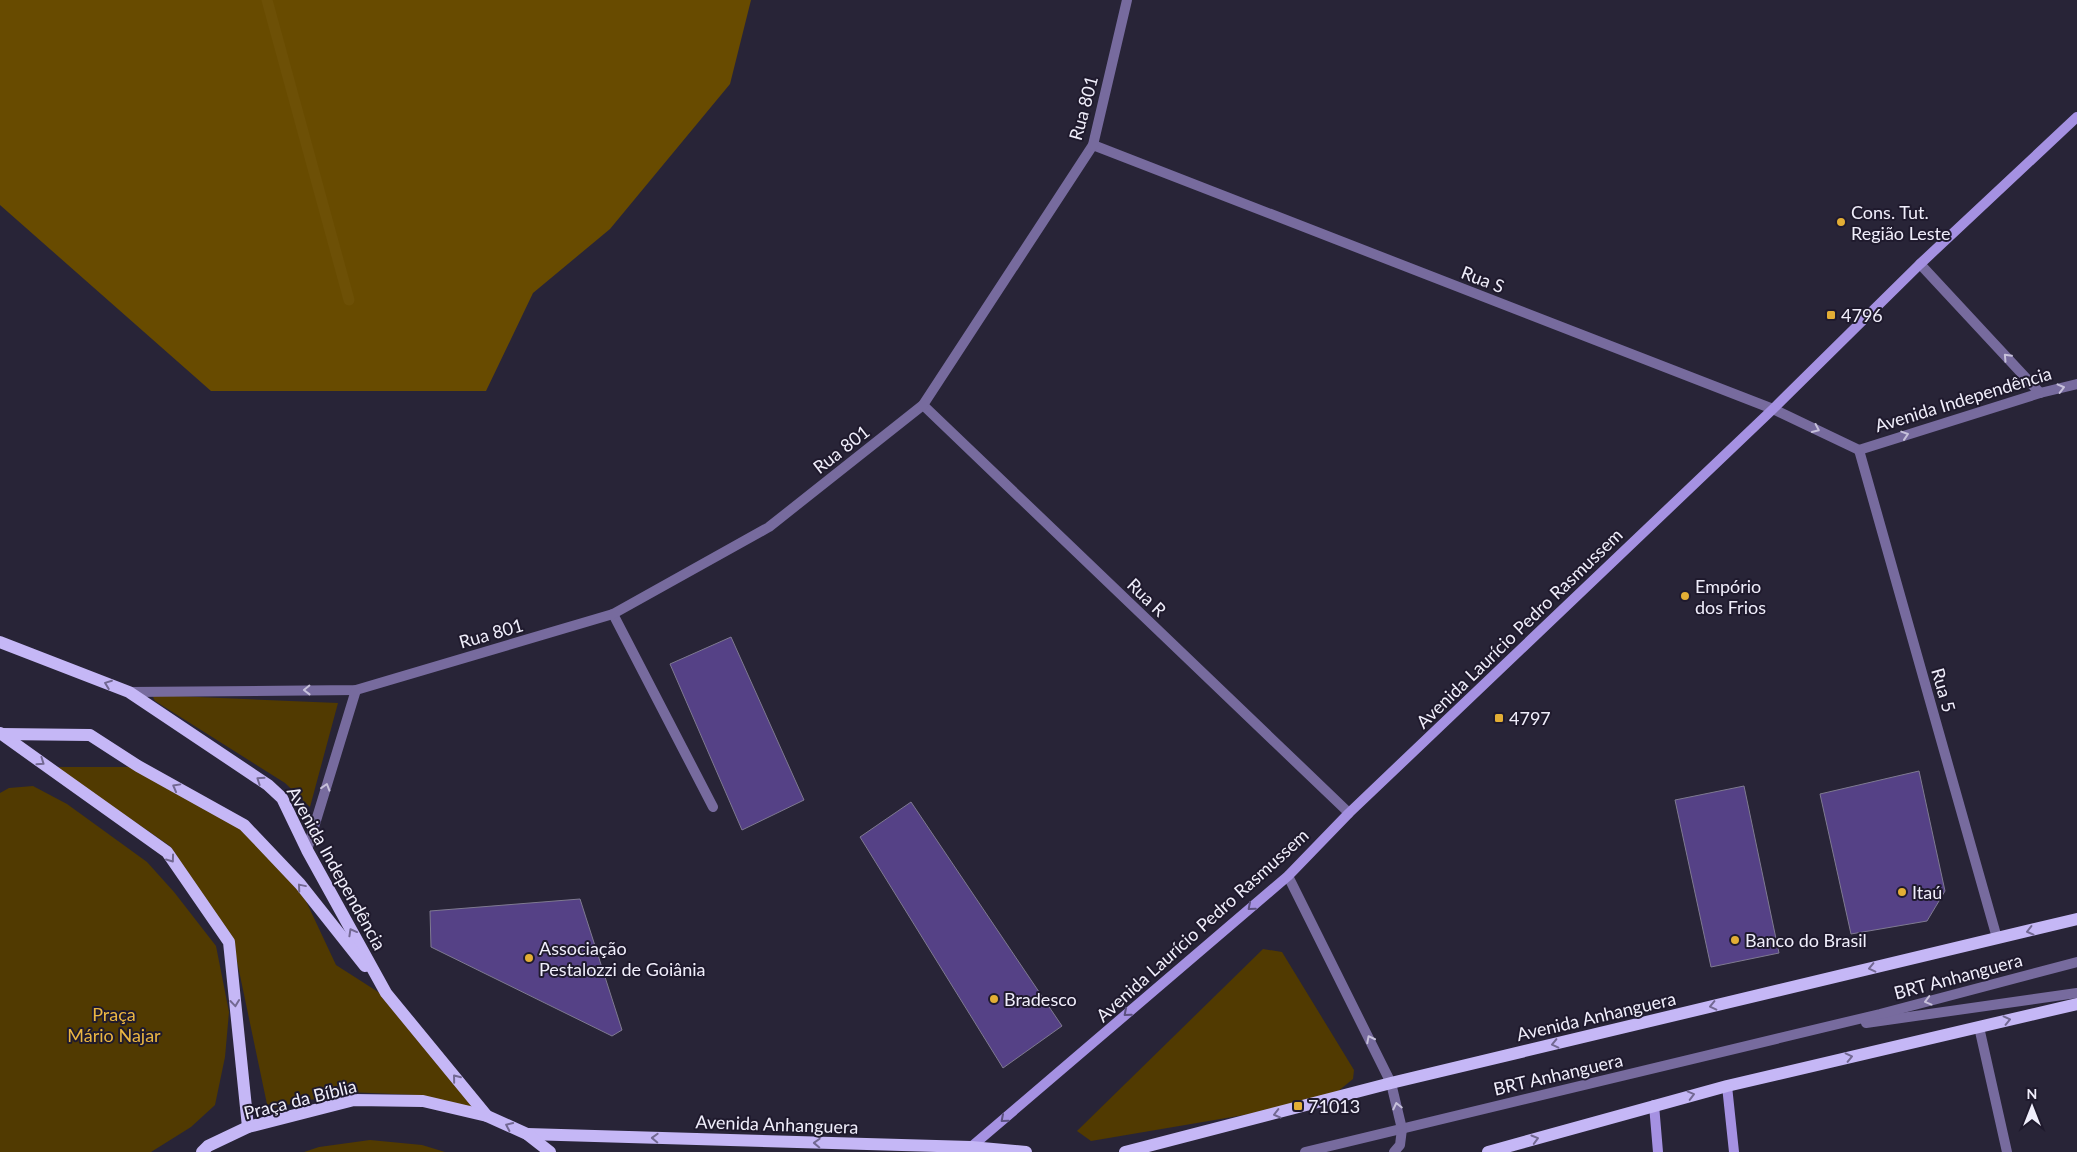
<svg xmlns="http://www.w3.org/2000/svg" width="2077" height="1152" font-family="Lato,sans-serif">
<rect width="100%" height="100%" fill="#282437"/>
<g fill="#513a01">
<polygon points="152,695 338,703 310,807 285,783 155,701"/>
<polygon points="55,767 132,767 242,828 298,884 336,965 386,997 482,1114 417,1095 347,1092 268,1109 233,942 170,846"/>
<polygon points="33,786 67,804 147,862 174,892 216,946 229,1012 225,1057 215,1105 191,1127 151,1152 0,1152 0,793 9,788"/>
<polygon points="1263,949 1282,952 1354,1070 1353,1079 1326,1101 1091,1141 1077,1131"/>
<polygon points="370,1140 422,1145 445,1152 304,1152 319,1147"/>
</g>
<polygon fill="#684b00" points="0,0 751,0 730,84 610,229 533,293 486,391 211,391 0,205"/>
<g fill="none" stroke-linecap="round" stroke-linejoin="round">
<polyline stroke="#6d5006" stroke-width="11" points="267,0 349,300"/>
</g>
<g fill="#554186" stroke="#7f7a91">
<polygon points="731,637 804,800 742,830 670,664"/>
<polygon points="1919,771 1945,891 1927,921 1851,934 1820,794"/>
<polygon points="1744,786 1779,953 1711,967 1675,800"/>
<polygon points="911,802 1062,1026 1003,1068 860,837"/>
<polygon points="580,899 622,1030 612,1036 431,947 430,911"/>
</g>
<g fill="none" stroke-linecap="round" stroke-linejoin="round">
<g stroke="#776b9e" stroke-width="10">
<polyline points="613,614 713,807"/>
<polyline points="1866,1023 2077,993"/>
<polyline points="1979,1027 2007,1152"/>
<polyline points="1305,1152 1880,1014 2077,962"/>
</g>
<g stroke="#776b9e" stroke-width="10">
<polyline points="1093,145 1773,409 1859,450"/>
<polyline points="1920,264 2040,393"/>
<polyline points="923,405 1349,813"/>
<polyline points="1859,450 1997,938"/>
<polyline points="1859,450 2040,393 2077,384"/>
<polyline points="129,692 356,690 613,614 769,527 923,405 1093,145 1127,0"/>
<polyline points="307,850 356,690"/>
<polyline points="1288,876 1391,1083 1402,1129 1400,1145 1394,1152"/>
</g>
<g stroke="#a591e2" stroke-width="10">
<polyline points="1727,1086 1734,1152"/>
<polyline points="1654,1105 1658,1152"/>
<polyline points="971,1147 1288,876 1349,813 1773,409 1920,264 2077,117"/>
</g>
<g stroke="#c5b7f6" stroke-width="12">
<polyline points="0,642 129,692 268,785 282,798 307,850 386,993 487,1116"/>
<polyline points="0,733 167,852 229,942 248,1127"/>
<polyline points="1,734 90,735 138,766 244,825 300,884 365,966"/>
<polyline points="527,1134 971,1147 1026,1152"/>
<polyline points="202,1152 208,1146 248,1127 354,1100 423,1101 487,1116 527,1134 550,1152"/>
<polyline points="1125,1152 1391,1083 2077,919"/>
<polyline points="1488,1152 1727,1086 2077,1004"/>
</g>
</g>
<defs><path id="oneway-chevron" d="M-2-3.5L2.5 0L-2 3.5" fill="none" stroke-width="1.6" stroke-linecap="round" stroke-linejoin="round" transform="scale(1.25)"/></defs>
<g stroke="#c6c0da">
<use href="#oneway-chevron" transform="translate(2007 357) rotate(-133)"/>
<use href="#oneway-chevron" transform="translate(2061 388) rotate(-14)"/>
<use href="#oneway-chevron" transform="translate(1816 429) rotate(25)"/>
<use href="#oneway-chevron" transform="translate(1905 435) rotate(-18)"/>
<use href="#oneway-chevron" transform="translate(307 690) rotate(179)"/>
<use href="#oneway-chevron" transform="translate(326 787) rotate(-73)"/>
<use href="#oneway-chevron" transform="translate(1928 1001) rotate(165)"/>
<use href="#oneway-chevron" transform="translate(1370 1039) rotate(-117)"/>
<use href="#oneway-chevron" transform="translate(1397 1106) rotate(-103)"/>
</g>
<g stroke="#726892">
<use href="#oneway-chevron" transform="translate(108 684) rotate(-159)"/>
<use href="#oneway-chevron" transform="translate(41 762) rotate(35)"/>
<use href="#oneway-chevron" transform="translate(260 780) rotate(-146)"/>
<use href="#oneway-chevron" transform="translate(176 787) rotate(-151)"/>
<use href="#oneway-chevron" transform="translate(171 859) rotate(54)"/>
<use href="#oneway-chevron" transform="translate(301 887) rotate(-130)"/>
<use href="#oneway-chevron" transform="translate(2030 931) rotate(166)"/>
<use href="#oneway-chevron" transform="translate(352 932) rotate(-119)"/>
<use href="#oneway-chevron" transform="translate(1872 968) rotate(167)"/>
<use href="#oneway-chevron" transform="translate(235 1003) rotate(84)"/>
<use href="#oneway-chevron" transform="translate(1713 1006) rotate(167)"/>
<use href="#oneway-chevron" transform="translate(2007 1020) rotate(-13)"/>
<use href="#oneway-chevron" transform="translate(1555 1044) rotate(167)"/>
<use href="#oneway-chevron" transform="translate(1849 1057) rotate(-13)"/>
<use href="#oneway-chevron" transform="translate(456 1078) rotate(-129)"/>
<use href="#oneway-chevron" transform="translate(1691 1095) rotate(-15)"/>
<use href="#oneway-chevron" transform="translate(1277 1114) rotate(166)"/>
<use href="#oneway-chevron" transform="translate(509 1126) rotate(-155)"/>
<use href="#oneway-chevron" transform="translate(655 1138) rotate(-178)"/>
<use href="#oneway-chevron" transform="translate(1535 1139) rotate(-16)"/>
<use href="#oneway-chevron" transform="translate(817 1143) rotate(-178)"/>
</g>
<g stroke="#5b507e">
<use href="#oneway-chevron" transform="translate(1251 907) rotate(139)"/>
<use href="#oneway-chevron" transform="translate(1127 1013) rotate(139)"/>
<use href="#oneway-chevron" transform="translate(1004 1119) rotate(139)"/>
</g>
<g fill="#e3ae35" stroke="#1f1a2d" stroke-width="2">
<circle cx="1841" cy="222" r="5"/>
<rect x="1826" y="310" width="10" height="10" rx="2.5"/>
<circle cx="1685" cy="596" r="5"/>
<rect x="1494" y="713" width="10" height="10" rx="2.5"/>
<circle cx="1902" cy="892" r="5"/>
<circle cx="1735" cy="940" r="5"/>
<circle cx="529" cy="958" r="5"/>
<circle cx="994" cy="999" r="5"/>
<rect x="1293" y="1101" width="10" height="10" rx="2.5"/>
</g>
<g text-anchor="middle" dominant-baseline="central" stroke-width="4" stroke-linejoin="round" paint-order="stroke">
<g font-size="18" fill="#f0eefb" stroke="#1f1a2d">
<text transform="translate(1083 108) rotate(-75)">Rua 801</text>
<text transform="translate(1483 279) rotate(21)">Rua S</text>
<text transform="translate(1963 399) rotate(-17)">Avenida Independência</text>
<text transform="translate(841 449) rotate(-38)">Rua 801</text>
<text transform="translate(1147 597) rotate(44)">Rua R</text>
<text transform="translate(1519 628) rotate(-44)">Avenida Laurício Pedro Rasmussem</text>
<text transform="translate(491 633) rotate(-16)">Rua 801</text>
<text transform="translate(1944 690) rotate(74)">Rua 5</text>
<text transform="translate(337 868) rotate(61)">Avenida Independência</text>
<text transform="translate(1202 925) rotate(-42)">Avenida Laurício Pedro Rasmussem</text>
<text transform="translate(1958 976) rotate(-15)">BRT Anhanguera</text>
<text transform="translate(1596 1016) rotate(-13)">Avenida Anhanguera</text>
<text transform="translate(1558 1074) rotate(-13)">BRT Anhanguera</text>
<text transform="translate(300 1099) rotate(-14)">Praça da Bíblia</text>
<text transform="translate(777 1124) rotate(2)">Avenida Anhanguera</text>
</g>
<g font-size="18" fill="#f0eefb" stroke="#1f1a2d" text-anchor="start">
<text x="1851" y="212">Cons. Tut.<tspan x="1851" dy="21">Região Leste</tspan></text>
<text x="1841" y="315">4796</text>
<text x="1695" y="586">Empório<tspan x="1695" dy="21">dos Frios</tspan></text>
<text x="1509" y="718">4797</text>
<text x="1912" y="892">Itaú</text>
<text x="1745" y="940">Banco do Brasil</text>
<text x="539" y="948">Associação<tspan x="539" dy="21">Pestalozzi de Goiânia</tspan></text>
<text x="1004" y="999">Bradesco</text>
<text x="1308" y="1106">71013</text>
</g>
<g font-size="18" fill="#ebb642" stroke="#1f1a2d">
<text x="114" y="1014">Praça<tspan x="114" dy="21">Mário Najar</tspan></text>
</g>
</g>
<g transform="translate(2032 1107)" stroke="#1f1a2d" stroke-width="4" paint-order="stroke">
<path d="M0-4L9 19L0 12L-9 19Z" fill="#f0eefb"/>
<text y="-8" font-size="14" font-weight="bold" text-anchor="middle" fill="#f0eefb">N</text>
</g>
</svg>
